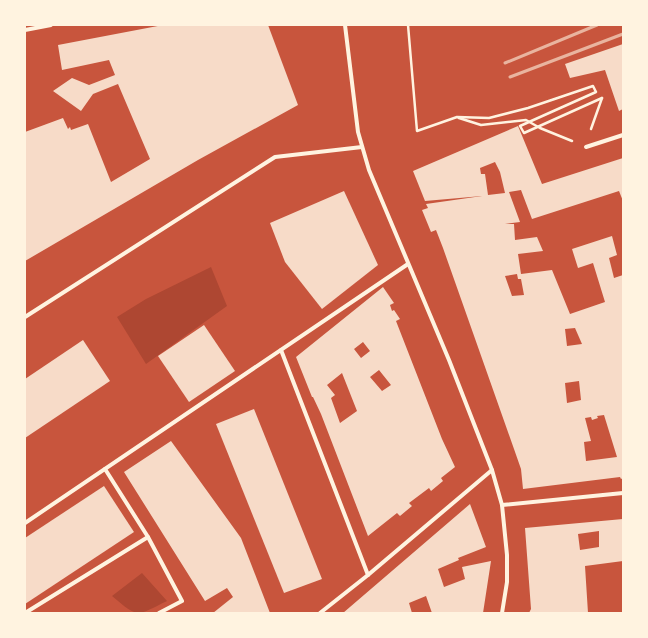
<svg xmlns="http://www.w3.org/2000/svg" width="648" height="638" font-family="'PT Sans',sans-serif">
<rect width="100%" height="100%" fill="#c8553d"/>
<g fill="#ae4732">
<polygon points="211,267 227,306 146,364 117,317 146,299"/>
<path d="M142,573l25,28c-31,15 -28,18 -55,-5z"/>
</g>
<g fill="#f7dbc8" fill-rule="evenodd">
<polygon points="163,25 268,25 298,105 198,160 25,261 25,132 63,118 68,129 70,127 71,130 88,124 111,182 150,159 118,84 93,94 81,111 53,91 72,78 89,85 115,75 109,60 62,70 58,45"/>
<polygon points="623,44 623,109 619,111 605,70 570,78 565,64"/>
<path d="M518,126l24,58 81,-26v43l-4,-10 -87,28 -11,-29 -12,2 11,30 -15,2h9l1,16 22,-3 6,14 -25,3 3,20 31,-4 18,44 35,-12 -12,-39 -15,5 -6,-19 40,-13 5,19 -8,3 5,20 9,-3v203l-2,1 -1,-2 -97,12 -2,-20 -7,-20 -71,-201 -7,-18 -5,2 -9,-22 6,-2 -2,-4 56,-8 -57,5 -12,-30zM495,162l5,10 5,21 -17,2 -3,-21h-4l-1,-6zM517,274l1,5h3l3,16 -12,1 -7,-20zM575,328l7,16 -15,2 -2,-17zM579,381l2,19 -14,3 -2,-20zM604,415l13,42 -31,4 -2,-19 7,-1 -6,-23 6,-1 1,3 6,-2 -1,-2z"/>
<polygon points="344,191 378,265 322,309 285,262 270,223"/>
<path d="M383,287l11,16 -4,2 2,6 2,-1 6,9 -4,2 46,118 13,28 -14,11 2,3 -12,10 -2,-3 -20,15 3,3 -12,10 -3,-3 -29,23 -47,-122 -8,-17h-1l-16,-40zM363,342l7,9 -9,7 -7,-9zM379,370l12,15 -9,6 -12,-14zM342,373l15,38 -17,12 -9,-25 4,-3 -8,-10z"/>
<polygon points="204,325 235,371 189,402 158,356"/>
<polygon points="83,340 110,381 25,438 25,379"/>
<polygon points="254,409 322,579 284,593 216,424"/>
<polygon points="171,441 241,538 270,613 213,613 233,597 227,588 205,601 124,472"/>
<polygon points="104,486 134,532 25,604 25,538"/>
<polygon points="470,504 486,547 458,558 459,560 438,569 444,587 465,579 462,567 491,561 483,613 432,613 426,596 409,603 412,613 343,613"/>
<path d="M623,519v42l-38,5 3,47h-59l2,-4 -6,-81zM599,531v16l-19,3 -2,-16z"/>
</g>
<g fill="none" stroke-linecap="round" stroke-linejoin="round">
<g stroke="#fff3e0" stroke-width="2.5">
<polyline points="408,25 417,131 457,117 489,118 528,108 593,86 596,92 520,126 524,133 602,98"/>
<polyline points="459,118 481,125 526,120 540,128 572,141"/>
<polyline points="591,129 602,98"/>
</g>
<g stroke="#fff3e0" stroke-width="4">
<polyline points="345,25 358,132 369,170 449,360 492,470 502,505 507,555 507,582 502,613"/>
<polyline points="25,30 51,25"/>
<polyline points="586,147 623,135"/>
<polyline points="25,317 275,157 362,147"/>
<polyline points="281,350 368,575"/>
<polyline points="105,469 148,537 182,601 159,613"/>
<polyline points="502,505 623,493"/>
<polyline points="25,523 408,264"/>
<polyline points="25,613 148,537"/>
<polyline points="320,613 368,575 492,470"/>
</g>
<g stroke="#e9b49f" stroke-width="3">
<polyline points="505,63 597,25"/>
<polyline points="510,77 623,34"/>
</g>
</g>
<rect width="648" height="638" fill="none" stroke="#fff3e0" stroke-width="52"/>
</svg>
